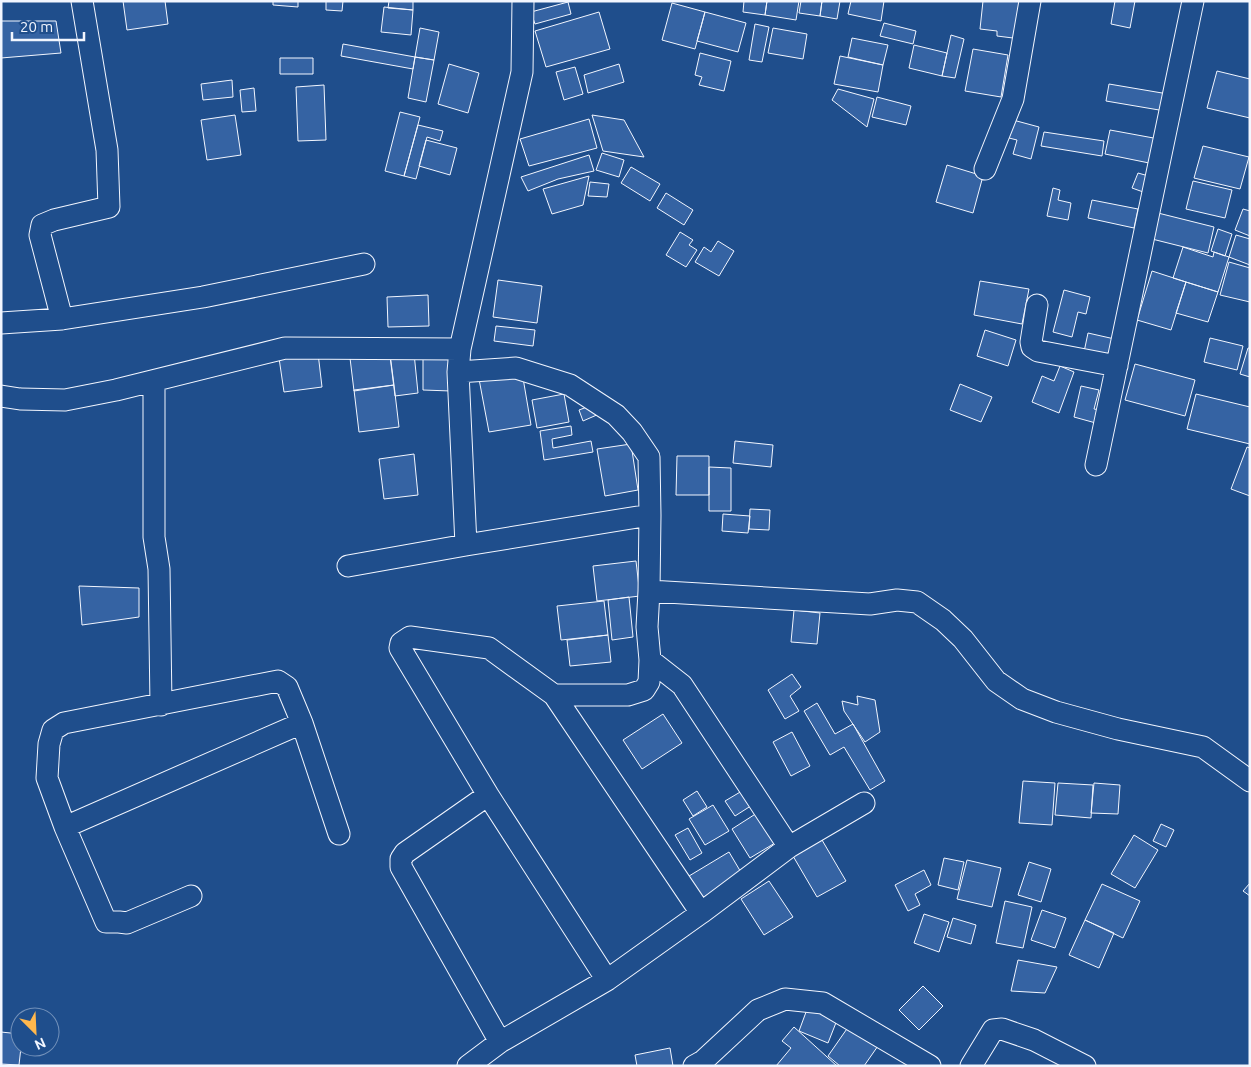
<svg xmlns="http://www.w3.org/2000/svg" width="1251" height="1067" font-family="Ubuntu,sans-serif">
<style>
.building{fill:#3563a3;stroke:#f2f6ff}
.lines{fill:none;stroke-linecap:round;stroke-linejoin:round}
.minor-casing{stroke:#f2f6ff;stroke-width:23}
.minor{stroke:#1f4e8c;stroke-width:21}
</style>
<rect width="100%" height="100%" fill="#1f4e8c"/>
<path class="building" d="M123,1H165L168,24L127,30Z
M273,1H298V7L273,5Z
M326,1H343L342,11L326,10Z
M389,1H413V10L388,8Z
M744,1H767L765,15L743,12Z
M767,1H799L796,20L765,15Z
M801,1H822L820,16L799,13Z
M822,1H840L837,19L820,16Z
M851,1H884L881,21L848,14Z
M983,1H1021V39L997,36V31L980,29Z
M1115,1H1135L1130,28L1111,24Z
M568,2L571,14L535,24L531,12Z
M672,3L705,12L695,49L662,40Z
M384,7L413,10L411,35L381,32Z
M599,12L610,49L546,67L535,31Z
M705,12L746,23L738,52L697,41Z
M1,21H56L61,53L1,58Z
M884,23L916,31L913,44L880,36Z
M755,24L769,27L762,62L749,60Z
M420,28L439,32L434,60L415,57Z
M773,28L807,34L803,59L768,53Z
M951,35L964,39L955,78L942,76Z
M852,38L888,45L883,65L848,57Z
M343,44L415,57L413,69L341,56Z
M914,45L947,53L942,76L909,68Z
M973,49L1008,55L1001,97L965,91Z
M700,53L731,61L724,91L699,85L702,77L695,75Z
M840,56L883,65L878,92L834,84Z
M415,57L434,60L426,102L408,98Z
M280,58H313V74H280Z
M449,64L479,73L468,113L438,104Z
M619,64L624,82L588,93L584,75Z
M575,67L583,94L564,100L556,72Z
M1217,71L1250,79V118L1207,108Z
M232,80L233,97L203,100L201,84Z
M1109,84L1168,94L1165,111L1106,101Z
M324,85L326,140L298,141L296,87Z
M254,88L256,111L242,112L240,90Z
M838,89L874,99L867,127L832,100Z
M877,97L911,106L906,125L872,117Z
M400,112L420,117L404,176L385,171Z
M235,115L241,155L207,160L201,120Z
M592,115L624,120L644,157L603,151Z
M589,119L597,148L529,166L520,139Z
M1013,120L1039,127L1031,159L1013,154L1017,140L1009,138Z
M418,125L443,131L440,141L427,137L416,179L404,176Z
M1110,130L1159,139L1154,164L1105,154Z
M1044,132L1104,141L1102,156L1041,146Z
M426,140L457,148L450,175L419,166Z
M1203,146L1249,157L1240,189L1194,178Z
M602,153L624,160L619,177L596,170Z
M589,155L594,171L558,179L528,191L521,177Z
M947,165L983,176L973,213L936,202Z
M631,167L660,184L650,201L621,183Z
M1138,173L1152,177L1146,193L1132,188Z
M589,176L583,205L552,214L543,189Z
M1193,181L1232,190L1225,218L1186,209Z
M590,182L609,184L607,197L588,196Z
M1053,188L1060,190L1058,200L1071,203L1068,220L1047,216Z
M666,193L693,210L684,225L657,208Z
M1092,200L1138,209L1134,228L1088,218Z
M1243,209L1250,211V236L1235,230Z
M1158,213L1214,227L1208,253L1152,239Z
M1218,229L1232,234L1225,256L1211,251Z
M680,232L693,240L689,245L697,250L686,267L666,255Z
M1236,235L1250,239V265L1229,257Z
M718,241L734,251L719,276L695,262L704,247L711,252Z
M1183,247L1213,257L1214,252L1229,257L1218,292L1173,278Z
M1229,262L1250,268V302L1220,295Z
M1152,271L1186,282L1171,330L1137,320Z
M498,280L542,286L537,323L493,317Z
M980,281L1029,289L1022,324L974,315Z
M1186,282L1218,292L1208,322L1176,313Z
M1064,290L1090,297L1086,314L1078,312L1072,337L1053,332Z
M428,295L429,326L388,327L387,297Z
M496,326L535,330L533,346L494,341Z
M985,330L1016,340L1008,366L977,356Z
M1088,333L1119,340L1114,359L1084,352Z
M1210,338L1243,346L1237,370L1204,362Z
M1248,348H1250V377L1240,374Z
M318,353L322,387L284,392L279,358Z
M414,353L418,393L395,396L390,356Z
M390,354L394,385L354,391L350,358Z
M423,356H451V391L423,390Z
M1135,364L1195,380L1185,416L1125,400Z
M1060,366L1074,372L1059,413L1032,402L1042,376L1054,381Z
M522,372L531,425L489,432L479,379Z
M960,384L992,397L981,422L950,410Z
M394,385L399,427L359,432L354,390Z
M1081,386L1099,390L1094,409L1106,411L1103,425L1074,417Z
M564,394L569,422L537,428L532,400Z
M1196,394L1250,407V444L1187,429Z
M595,404L599,414L583,421L579,410Z
M571,426L572,435L552,439L553,448L591,441L593,452L544,460L540,431Z
M735,441L773,445L771,467L733,463Z
M631,444L638,490L605,496L597,449Z
M1247,447L1250,448V496L1231,489Z
M414,454L418,495L384,499L379,459Z
M677,456H709V495H676Z
M709,467L731,468V511H709Z
M750,509L770,510L769,530L749,529Z
M723,514L750,516L748,533L722,531Z
M636,561L640,596L597,601L593,566Z
M79,586L139,588V617L82,625Z
M629,597L633,637L612,640L608,600Z
M604,601L608,635L561,640L557,606Z
M794,610L820,613L817,644L791,642Z
M608,635L611,662L570,666L567,640Z
M792,674L801,687L790,696L799,711L785,719L768,690Z
M857,696L875,700L880,732L865,742L844,711L842,701L858,705Z
M817,703L835,734L853,724L885,781L870,790L844,747L830,755L804,711Z
M663,714L682,743L642,769L623,740Z
M792,732L810,766L791,776L773,742Z
M1023,781L1055,783L1052,825L1019,823Z
M1058,783L1093,785L1091,818L1055,815Z
M1094,783L1120,785L1118,814L1091,813Z
M747,788L757,802L735,816L725,801Z
M697,791L707,807L693,816L683,800Z
M713,805L729,831L705,845L689,819Z
M757,813L775,843L750,858L732,829Z
M1161,824L1174,830L1166,847L1153,841Z
M688,828L702,853L690,860L675,835Z
M1134,835L1158,850L1135,888L1111,874Z
M822,840L846,881L817,897L793,856Z
M729,852L742,874L702,898L689,876Z
M944,858L964,862L958,890L938,885Z
M967,860L1001,868L992,907L957,899Z
M1029,862L1051,869L1041,902L1018,895Z
M924,870L931,885L915,894L920,905L908,911L895,885Z
M769,881L793,917L764,935L741,899Z
M1250,883V896L1243,891Z
M1102,884L1140,901L1123,938L1085,920Z
M1005,901L1032,907L1023,948L996,943Z
M1042,910L1066,918L1055,948L1031,940Z
M924,914L949,922L939,952L914,943Z
M953,918L976,925L971,944L947,937Z
M1085,920L1114,933L1099,968L1069,955Z
M1018,960L1057,967L1045,993L1011,991Z
M923,986L943,1006L919,1030L899,1010Z
M809,1004L839,1015L828,1043L799,1031Z
M851,1023L880,1043L864,1066H840L828,1056Z
M794,1027L837,1066H776L791,1048L782,1041Z
M1,1032L20,1034L21,1047L19,1065L1,1064Z
M670,1048L673,1066H637L635,1055Z"/>
<g class="lines">
<g class="minor-casing">
<path id="minor" d="M985,169L1013,99L1030,1
M1037,305L1031,342L1032,347L1038,351L1117,366
M62,319L40,235L42,225L54,220L109,207L107,150L82,1
M1,323L62,319L203,297L364,264
M458,372L516,368L570,385L616,415L632,432L649,457L650,515L649,591L647,627L650,660L649,682L644,690L628,695H554
M154,381V537L159,569L161,705
M1,396L20,399L65,400L116,390L285,348L460,349
M1096,465L1193,1
M466,545L458,372L460,349L522,72L523,1
M348,566L466,545L650,515
M649,591L870,604L897,600L917,602L943,620L963,639L996,681L1022,699L1056,712L1118,729L1203,747L1250,781
M650,660L682,685L789,847
M488,795L405,853L401,859V867L500,1042
M65,827L302,723
M191,896L127,923L119,922H106L65,827L47,778L49,744L53,730L64,723L278,681L287,687L302,723L339,834
M607,980L488,795L400,648L401,643L410,637L489,648L554,695L701,913
M468,1066L500,1042L607,980L701,913L789,847L864,803
M694,1066L703,1061L758,1010L785,999L823,1003L930,1066
M971,1066L993,1030L1002,1029L1034,1040L1085,1066"/>
</g>
<use href="#minor" class="minor"/>
</g>
<rect width="1251" height="1067" fill="none" stroke="#f2f6ff" stroke-width="5"/>
<g transform="translate(35 1032) rotate(156)"><circle r="24" fill="#1f4e8c" stroke="#7391ba"/>
<path d="M0-4L9 19L0 12L-9 19Z" fill="#ffb74d"/>
<text y="-8" font-size="14" font-weight="bold" text-anchor="middle" fill="#f2f6ff">N</text>
</g>
<path d="M12 32v8h72v-8" fill="none" stroke="#f2f6ff" stroke-width="2.5"/>
<text x="20" y="32" font-size="15" fill="#f2f6ff" stroke="#1f4e8c" stroke-width="4" paint-order="stroke">20 m</text>
</svg>
